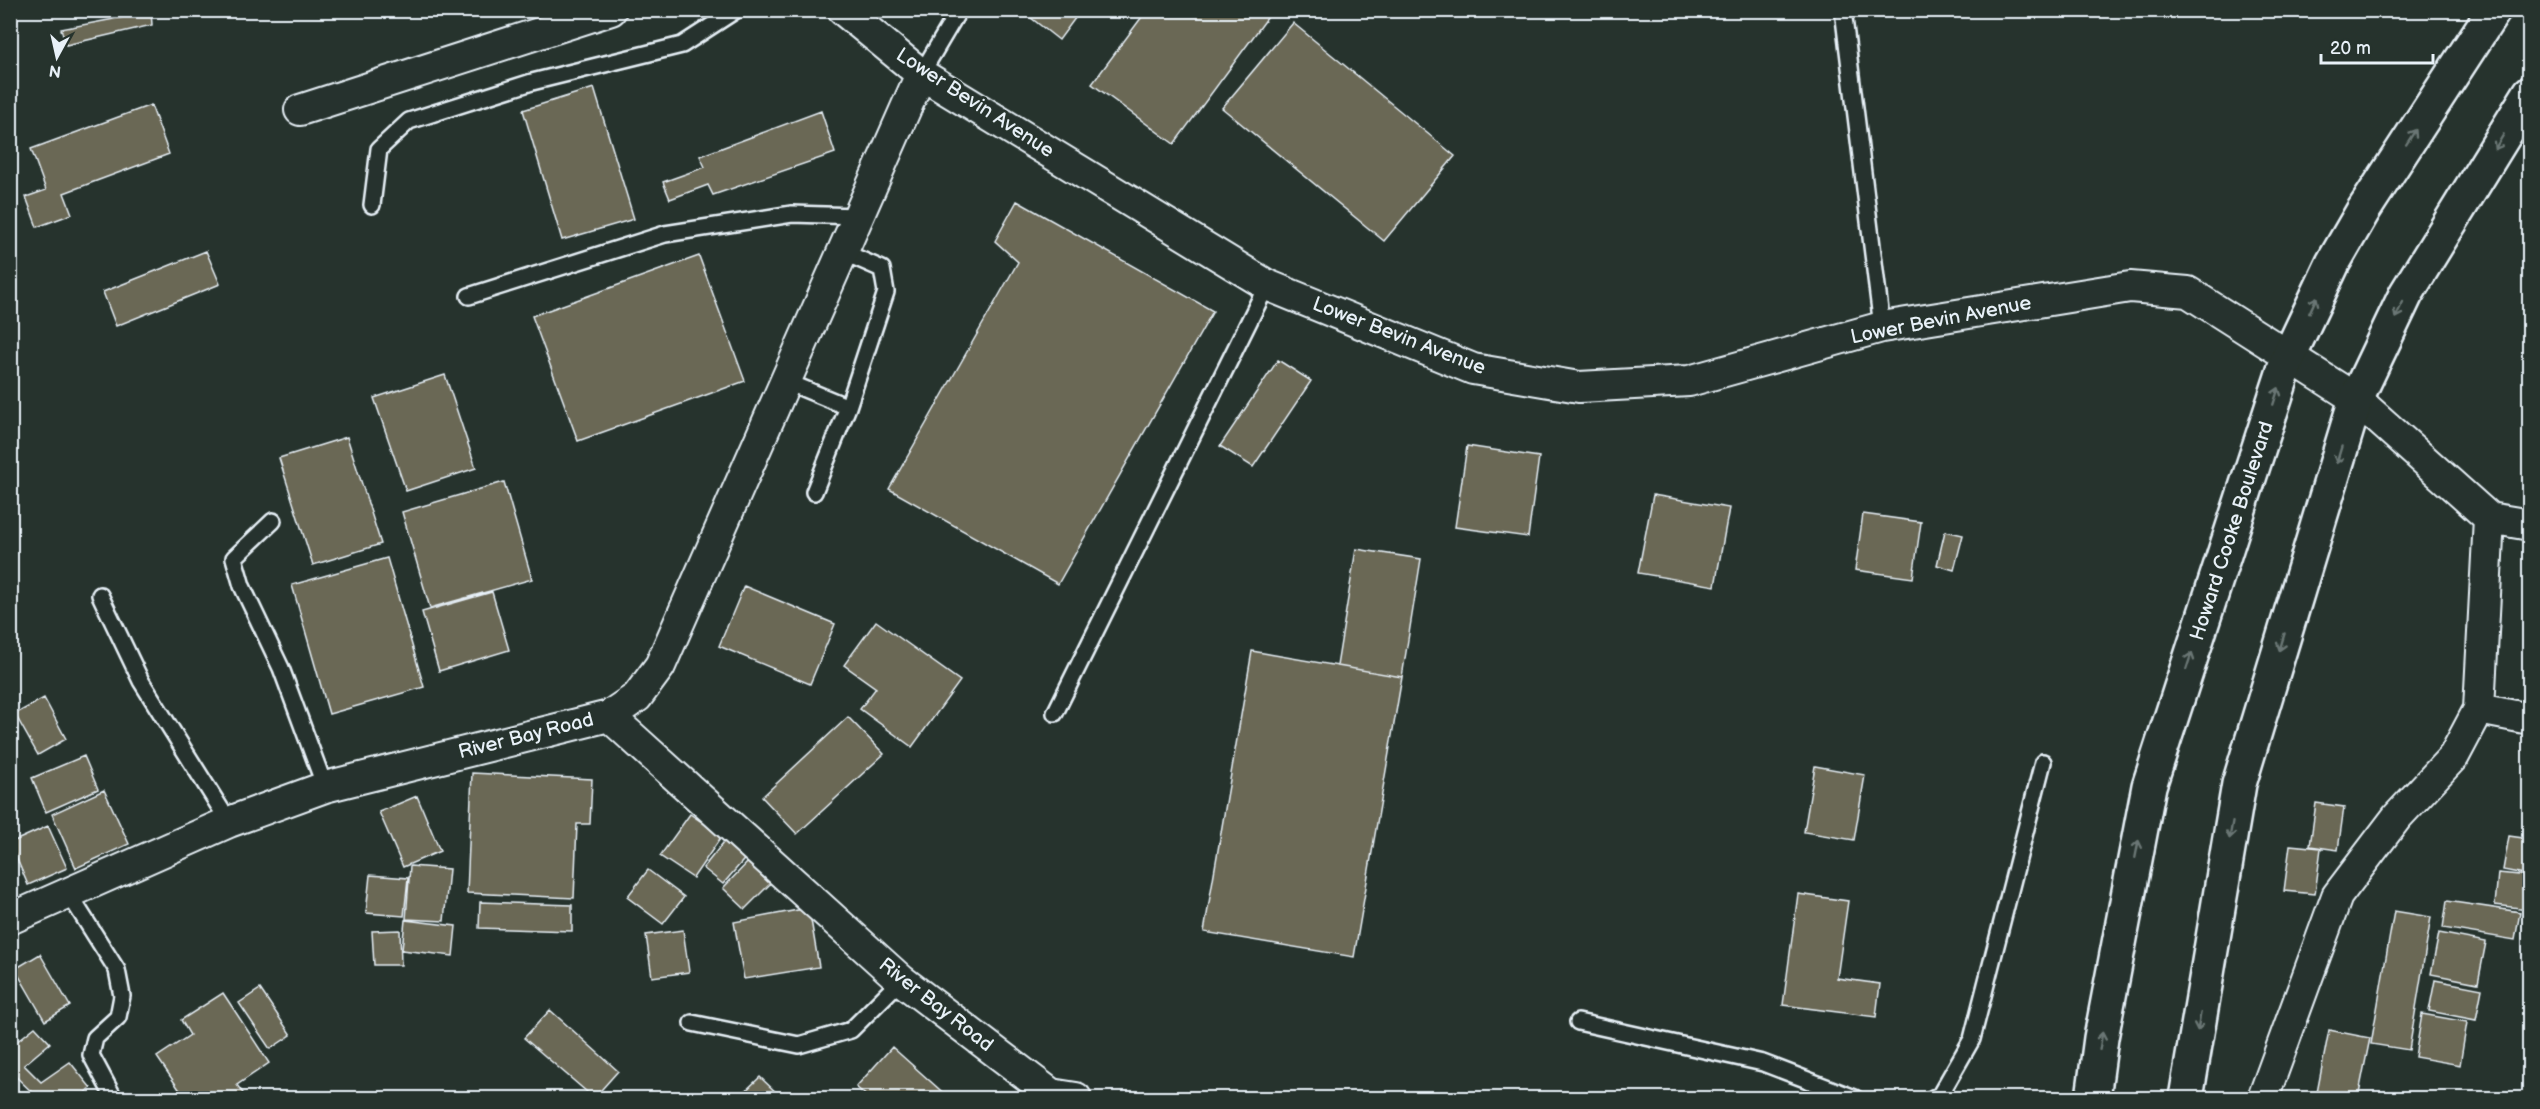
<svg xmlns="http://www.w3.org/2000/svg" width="2540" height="1109" font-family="'Balsamiq Sans',sans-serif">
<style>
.building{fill:#6b6754;stroke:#e8f1f8;stroke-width:1.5}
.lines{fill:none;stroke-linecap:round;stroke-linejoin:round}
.lane-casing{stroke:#e8f1f8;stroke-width:20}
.street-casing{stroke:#e8f1f8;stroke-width:34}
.primary-casing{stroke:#e8f1f8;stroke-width:38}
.lane{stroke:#26332d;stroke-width:15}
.street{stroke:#26332d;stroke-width:30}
.primary{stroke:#26332d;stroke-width:33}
.oneway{stroke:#6a7674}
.labels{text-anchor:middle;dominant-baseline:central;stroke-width:5;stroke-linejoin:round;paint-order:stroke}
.street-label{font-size:20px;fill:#e8f1f8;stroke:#26332d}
</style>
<rect width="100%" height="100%" fill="#26332d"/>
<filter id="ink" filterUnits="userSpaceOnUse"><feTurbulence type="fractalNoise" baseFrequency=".0167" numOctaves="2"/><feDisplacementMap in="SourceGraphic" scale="12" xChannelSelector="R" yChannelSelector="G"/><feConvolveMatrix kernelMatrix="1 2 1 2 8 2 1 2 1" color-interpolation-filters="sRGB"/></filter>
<g filter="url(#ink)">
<path class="building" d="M1021,10H1081L1059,40Z
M1147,10H1273L1174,144L1092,84Z
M151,12L152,25L66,45L61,29Z
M1293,23L1455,156L1384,241L1222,108Z
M594,88L634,219L562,240L523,110Z
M151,105L169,154L64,193L72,214L37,227L26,197L46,190L31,149Z
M821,111L835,153L713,195L708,185L670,199L663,182L705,167L700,156Z
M1017,201L1213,311L1058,584L889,489L1018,262L995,241Z
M206,251L220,284L116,326L103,292Z
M699,256L745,381L578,441L532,316Z
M1278,360L1311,381L1253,467L1220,446Z
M445,375L476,468L406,491L374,398Z
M347,437L381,544L313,565L279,458Z
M1467,446L1539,457L1528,537L1455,527Z
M504,482L532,579L430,608L402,512Z
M1653,495L1729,508L1715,586L1638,573Z
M1863,514L1921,522L1913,578L1855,570Z
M1945,531L1963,535L1954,570L1937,565Z
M1356,549L1421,559L1402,677L1337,666Z
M387,558L424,687L329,714L292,585Z
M744,586L835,624L810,684L719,646Z
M492,592L509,650L439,671L422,612Z
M876,621L960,681L912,747L860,709L876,688L844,665Z
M1252,651L1402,677L1354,957L1204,932Z
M44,698L66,739L38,755L15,714Z
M848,717L884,754L797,834L762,797Z
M84,756L98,789L46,812L32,778Z
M1815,766L1865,775L1854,840L1804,832Z
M472,773L592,779L590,824H577L574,898L467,893Z
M104,790L129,844L76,868L52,814Z
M417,796L440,851L403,867L379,812Z
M2316,803L2344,807L2338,850L2310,846Z
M690,814L722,836L693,878L660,856Z
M48,826L67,868L28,885L10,843Z
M2509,836L2530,839V875L2503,870Z
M727,838L748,855L723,884L703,868Z
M2290,845L2321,848L2315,894L2284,891Z
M748,862L770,884L745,909L723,888Z
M410,866L449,869L444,921L406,919Z
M648,870L684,897L663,924L627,897Z
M2498,873L2530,876L2528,909L2495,905Z
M370,875L408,878L404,916L366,913Z
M1798,894L1848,901L1837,978L1880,984L1876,1017L1783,1005Z
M2447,901L2520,912L2515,940L2443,928Z
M480,902L572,905V931L479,928Z
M809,908L819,967L744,979L734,922Z
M2394,911L2431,917L2409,1050L2371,1044Z
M405,920L456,926L453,956L402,950Z
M400,930L401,965H374L372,931Z
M683,930L689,972L652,977L646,935Z
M2439,933L2486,942L2478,983L2431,974Z
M40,954L70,1006L45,1021L15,969Z
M2435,980L2482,989L2476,1020L2429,1011Z
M260,989L291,1035L270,1049L239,1003Z
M223,993L269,1063L237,1085L245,1096L242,1098H185L157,1057L190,1035L181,1020Z
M550,1010L618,1071L594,1098L524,1038Z
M2422,1014L2467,1022L2460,1065L2415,1057Z
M35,1027L50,1043L24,1065L41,1082L70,1062L91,1088L78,1098H38L10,1071V1047Z
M2329,1030L2370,1038L2358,1098H2316Z
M892,1047L949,1098H869L856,1087Z
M760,1077L782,1098H738Z"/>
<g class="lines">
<g class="lane-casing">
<path id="lane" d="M1843,10L1882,327
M921,74L959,10
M372,205L379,149L409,121L532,82L682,45L736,10
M469,296L665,234L792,214L858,216
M785,381L848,407L886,292L882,269L843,252
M814,492L848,407
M273,521L234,558L242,586L281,668L325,787
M100,595L141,681L229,822
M1055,713L1267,285
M69,894L117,970L122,996L118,1017L95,1038L91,1055L114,1098
M1578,1022L1763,1063L1855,1098
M692,1023L799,1045L851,1030L901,980
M1933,1098L1940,1095L1972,1039L2043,762"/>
</g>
<g class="street-casing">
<path id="street" d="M843,10L921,74L1267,285L1473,369L1579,387L1689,381L1882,327L2130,287L2188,292L2356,399L2489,518L2530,525
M300,110L611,10
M2479,709L2530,719
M609,716L901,980L1051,1094L1076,1098
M10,919L229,822L325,787L609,716L637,697L660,666L921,74
M2263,1098L2337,896L2397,817L2454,756L2479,709L2489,518"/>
</g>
<g class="primary-casing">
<path id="primary" d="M2093,1098L2101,1038L2149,786L2288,358L2333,263L2363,211L2494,10
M2186,1098L2239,784L2356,399L2406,294L2530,93"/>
</g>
<use href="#lane" class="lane"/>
<use href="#street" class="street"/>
<use href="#primary" class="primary"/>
</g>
<defs><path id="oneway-shaft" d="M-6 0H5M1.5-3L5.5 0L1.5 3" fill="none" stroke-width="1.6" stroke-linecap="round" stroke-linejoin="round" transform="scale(1.5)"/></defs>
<g class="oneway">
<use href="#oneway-shaft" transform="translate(2411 137) rotate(-57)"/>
<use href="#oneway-shaft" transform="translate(2499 142) rotate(121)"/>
<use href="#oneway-shaft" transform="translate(2313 305) rotate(-65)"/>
<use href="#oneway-shaft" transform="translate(2399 310) rotate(116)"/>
<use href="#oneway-shaft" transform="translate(2276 396) rotate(-72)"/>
<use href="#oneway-shaft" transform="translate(2339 455) rotate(107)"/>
<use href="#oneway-shaft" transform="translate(2282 642) rotate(107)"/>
<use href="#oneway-shaft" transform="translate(2189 661) rotate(-72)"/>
<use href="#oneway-shaft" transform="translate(2231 830) rotate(100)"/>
<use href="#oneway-shaft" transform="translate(2137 849) rotate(-79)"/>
<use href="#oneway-shaft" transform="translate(2199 1022) rotate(100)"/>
<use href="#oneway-shaft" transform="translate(2101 1041) rotate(-81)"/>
</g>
</g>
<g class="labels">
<g class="street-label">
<text transform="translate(975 103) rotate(33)">Lower Bevin Avenue</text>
<text transform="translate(1941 320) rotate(-11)">Lower Bevin Avenue</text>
<text transform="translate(1399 336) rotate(21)">Lower Bevin Avenue</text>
<text transform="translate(2232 531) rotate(-72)">Howard Cooke Boulevard</text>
<text transform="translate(526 736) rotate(-14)">River Bay Road</text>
<text transform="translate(936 1005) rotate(38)">River Bay Road</text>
</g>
</g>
<rect width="2540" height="1109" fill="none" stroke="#26332d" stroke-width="36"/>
<rect x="18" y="18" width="2504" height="1073" fill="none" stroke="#e8f1f8" stroke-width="2" filter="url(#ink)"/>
<g transform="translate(57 57) rotate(188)" stroke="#26332d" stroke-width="4.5" paint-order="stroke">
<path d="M0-4.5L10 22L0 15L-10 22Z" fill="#e8f1f8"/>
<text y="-9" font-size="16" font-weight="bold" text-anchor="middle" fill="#e8f1f8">N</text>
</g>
<path d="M2321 54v9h112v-9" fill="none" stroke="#e8f1f8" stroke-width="3"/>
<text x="2330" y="54" font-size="18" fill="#e8f1f8" stroke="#26332d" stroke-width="4.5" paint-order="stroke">20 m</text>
</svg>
